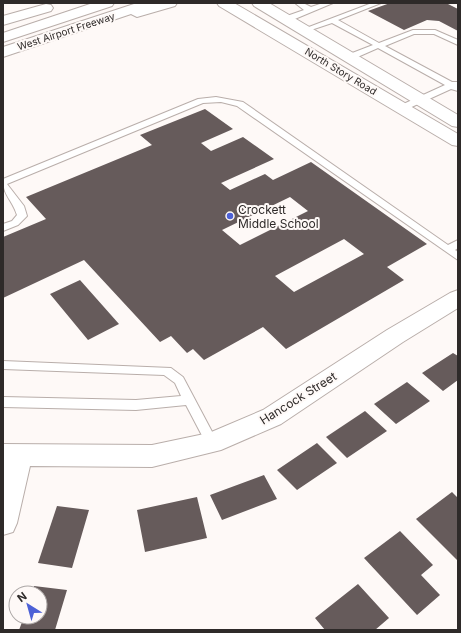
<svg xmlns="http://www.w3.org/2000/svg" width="461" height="633" font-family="Inter,sans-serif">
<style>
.building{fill:#665b5b;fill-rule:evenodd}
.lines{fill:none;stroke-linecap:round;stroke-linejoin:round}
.service-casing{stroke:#b9aeaa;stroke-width:2}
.minor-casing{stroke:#b9aeaa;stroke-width:2}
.secondary-casing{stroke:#b9aeaa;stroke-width:2}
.motorway-casing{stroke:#b9aeaa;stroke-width:2}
.service{fill:#fff;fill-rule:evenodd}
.minor{fill:#fff;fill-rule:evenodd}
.secondary{fill:#fff;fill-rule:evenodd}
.motorway{fill:#fff;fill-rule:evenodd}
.poi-dot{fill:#4d61d6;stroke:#fef9f7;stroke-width:1.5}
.labels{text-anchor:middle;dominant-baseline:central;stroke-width:4;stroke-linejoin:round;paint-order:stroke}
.far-street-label{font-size:10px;fill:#2e2a29;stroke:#fef9f7}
.poi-label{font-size:12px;fill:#2e2a29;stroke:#fef9f7;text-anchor:start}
.street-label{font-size:12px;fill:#2e2a29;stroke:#fef9f7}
</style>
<rect width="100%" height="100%" fill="#fef9f7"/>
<path class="building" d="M390,3L448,4L458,9V31L439,21L427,20L404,30L368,11Z
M205,109L233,129L201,143L211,151L243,137L274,159L221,183L230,190L265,174L273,180L311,162L427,244L387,267L404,280L286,349L263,327L204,360L193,349L187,353L171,336L160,342L84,260L3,298V237L46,219L26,197L152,145L140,135ZM290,197L308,211L240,245L222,230ZM344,239L364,254L294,292L275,276Z
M80,280L119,324L88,340L50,294Z
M453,353L458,356V380L443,391L422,373Z
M407,382L430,401L396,424L374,404Z
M365,411L387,431L347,458L326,437Z
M317,443L337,463L297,490L277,470Z
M264,475L277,499L222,520L210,495Z
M452,492L458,498V561L416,519Z
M197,497L207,538L145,552L137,510Z
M57,506L89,510L72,568L38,563Z
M400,531L433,565L421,575L440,595L417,615L364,558Z
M358,584L389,618L375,630H325L315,618Z
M34,586L67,590L55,630H19L24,617H40V593H32Z"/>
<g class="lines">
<g class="service-casing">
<path id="service" d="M295,3H303L311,7L323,3H333L290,21H284V17L304,10Z
M372,3H381L338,20L379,43L413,30H435L458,40V45L434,34H414L385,46L452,82H458V91L451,89L405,110H399V106L445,85L378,48L353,59H347V55L373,45L332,23L305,32L301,30Z
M216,97L243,102L448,245L458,240V248L455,250L458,252V260L237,106L221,102L203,103L7,184L24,206L27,216L18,225L3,231V224L12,221L17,215C12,199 3,196 3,179L198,99Z
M3,361L171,368L183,377L218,443L216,447L212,448L208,447L186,405L136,410L3,407V397L136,400L181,396L175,383L164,375L3,369Z"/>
</g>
<g class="minor-casing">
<path id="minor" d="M458,290V308L403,342L281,424L221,450L152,467L30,466L17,523L13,532L3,535V444L152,445L209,433L263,410L387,330L450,293Z"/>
</g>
<g class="secondary-casing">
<path id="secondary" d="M137,3H177L175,6L137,17L131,14L3,57V47Z
M217,3H234L458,134V146L452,145L219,6Z
M252,3H269L458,115V127L452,126L254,6Z"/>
</g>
<g class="motorway-casing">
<path id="motorway" d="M93,3H114L112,6L3,42V33Z
M46,4L51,5L53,8L51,11L3,25V16Z"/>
</g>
<use href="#service" class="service"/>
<use href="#minor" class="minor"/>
<use href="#secondary" class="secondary"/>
<use href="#motorway" class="motorway"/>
</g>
<circle class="poi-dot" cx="230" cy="216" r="4"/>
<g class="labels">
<g class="far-street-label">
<text transform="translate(66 31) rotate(-18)">West Airport Freeway</text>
<text transform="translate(341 71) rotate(31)">North Story Road</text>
</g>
<g class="poi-label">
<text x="238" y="209">Crockett<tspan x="238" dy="14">Middle School</tspan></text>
</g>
<g class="street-label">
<text transform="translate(298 398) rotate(-32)">Hancock Street</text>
</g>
</g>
<rect width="461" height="633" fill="none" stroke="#2e2a29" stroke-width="8"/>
<g transform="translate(28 605) rotate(323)"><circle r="19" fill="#fef9f7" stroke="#aba6a5"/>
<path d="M0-3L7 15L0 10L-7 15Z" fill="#4d61d6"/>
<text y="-6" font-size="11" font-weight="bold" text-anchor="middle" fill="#2e2a29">N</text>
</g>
</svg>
